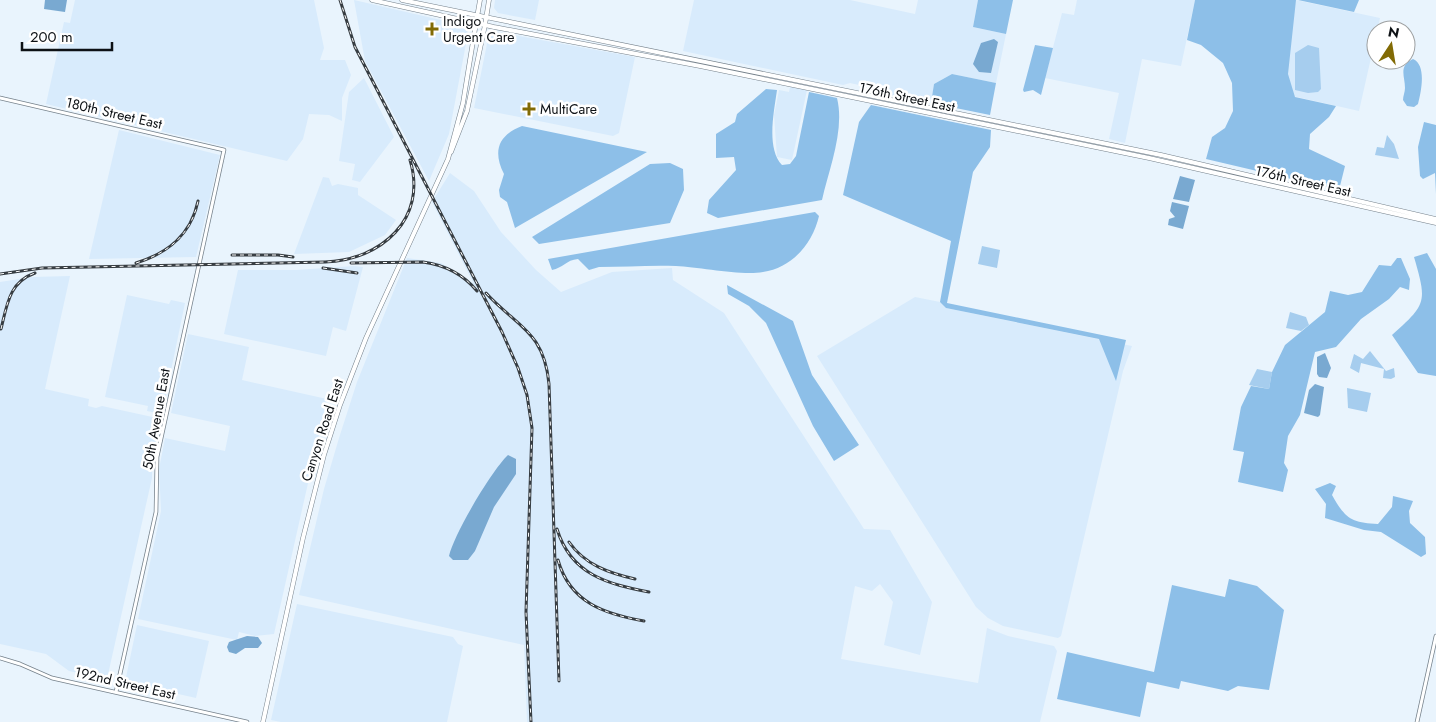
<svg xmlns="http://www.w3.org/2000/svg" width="1436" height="722" font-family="Jost,sans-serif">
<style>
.built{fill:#d8ebfc}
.green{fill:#a6cdee}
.forest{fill:#8dbfe8}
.water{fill:#79a9d1}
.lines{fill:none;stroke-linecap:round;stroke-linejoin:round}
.tertiary-casing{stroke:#75818b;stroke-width:4.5}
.secondary-casing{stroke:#75818b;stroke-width:5}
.primary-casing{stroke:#75818b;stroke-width:5}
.tertiary{stroke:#fff;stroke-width:3}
.secondary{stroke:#fff;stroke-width:4}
.primary{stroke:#fff;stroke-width:4}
.rail-casing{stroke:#373d42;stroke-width:3}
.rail{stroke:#fff;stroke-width:1;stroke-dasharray:4;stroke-linecap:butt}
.poi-dot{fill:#826b05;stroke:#fff;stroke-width:2}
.labels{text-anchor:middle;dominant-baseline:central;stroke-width:5;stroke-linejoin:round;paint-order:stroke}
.poi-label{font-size:14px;fill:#0d1115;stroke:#fff;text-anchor:start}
.street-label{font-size:14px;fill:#0d1115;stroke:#fff}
</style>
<rect width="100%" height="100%" fill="#e9f4fd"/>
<path class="built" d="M75,0H314L324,48L320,60H345L351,75L342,98V121L329,115L309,114L303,139L287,161L46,104L64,22L70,23Z
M354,0L467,26L468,33L449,134L429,181L365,61Z
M495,0H539L535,20L498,13L494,8Z
M694,0H850L915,14L918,0H978L973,27L1006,34L996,83L952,74L934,84L931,103L862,89L859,85L850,83L843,85L683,51Z
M1077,0H1195L1181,66L1142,59L1125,143L1109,139L1119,93L1045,78L1062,13L1074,15Z
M1296,0L1380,18L1359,111L1275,92Z
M492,31L635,57L619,133L613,136L474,108L489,34Z
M364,78L394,137L360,182L352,180L355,164L339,161L349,92Z
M790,87L807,90L792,160L777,157L774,115L779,90L789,92Z
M119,130L220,155L196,257L89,259Z
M450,173L474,191L501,232L536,270L561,292L612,272L672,268L673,280L724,313L864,529L890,530L932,602L920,655L884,645L893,602L880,584L872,591L855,586L841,659L978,683L987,628L1008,636L1054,646L1057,651L1040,722H527L524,645L299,595L324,489L339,438L357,382L407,258L441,263L474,284L432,202Z
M323,177L329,178L332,186L338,184L358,188V195L396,220L385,235L349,252L294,254Z
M354,266L363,267L346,331L333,327L326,356L224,334L238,270H296Z
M70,276L45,389L89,399L88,406L96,408L102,406L157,418L160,422L152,459V478L107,679L69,671L46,654L0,644V282L32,277Z
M127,295L169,304L171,300L185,303L162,414L147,411L148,406L105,397Z
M915,297L940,302L946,308L1132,346L1123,371L1061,636L1058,638L1003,626L988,618L976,607L817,356Z
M188,334L249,347L242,380L327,399L274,634L255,636L239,632L237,640L138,619L161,511L159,469L165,438L225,451L230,426L171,413Z
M297,604L453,637L458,644L463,646L447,722H281L271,720Z
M137,625L209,641L196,698L125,682Z"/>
<path class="green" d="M1308,45L1319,48L1321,89L1318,92L1308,93L1295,90V53Z
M1387,135L1394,144L1399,159L1375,155L1377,147L1384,148Z
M982,246L1000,250L997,268L978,264Z
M1290,312L1306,317L1309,325L1301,331L1286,328Z
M1370,351L1386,371L1394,368L1395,377L1391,379L1383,378L1384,369L1361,363L1359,373L1350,368L1354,354L1363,359Z
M1257,369L1272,372L1269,389L1249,385Z
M1347,388L1371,393L1367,412L1348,408Z"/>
<path class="forest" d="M978,0H1013L1006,34L973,27Z
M1195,0H1296L1288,74L1295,97L1336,106L1329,117L1310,134L1309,149L1345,166L1339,190L1206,159L1212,137L1225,128L1233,111L1232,83L1223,63L1201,45L1187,40Z
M1298,0H1359L1354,12Z
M1035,45L1053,48L1041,95L1033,90L1024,92L1023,90Z
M1413,59C1427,65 1421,92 1418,104L1414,107L1407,106L1403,100C1403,96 1405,92 1405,88C1405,76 1398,66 1413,59Z
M952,74L996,83L990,115L931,103L934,84Z
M766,89L777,90C774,112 766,148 782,165L790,164L796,156L809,92L837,98C845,130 829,169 822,200L718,218L707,213L709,200L736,170L734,157L716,158V134L735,122L737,114Z
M871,105L991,130L990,147L973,172L947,303L1126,340L1116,381L1099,339L946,308L940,302L951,241L843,195L859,122Z
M1424,122L1436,125V194L1435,173L1423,179L1420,176L1418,147Z
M522,126L647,152L515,228L507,202L500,197L499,190L504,174C492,150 499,135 522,126Z
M670,163L683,169L684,190L670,223L539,244L532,237L650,164Z
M815,212L819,216C813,243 792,268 763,272C742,276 699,267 676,266C650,265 625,267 599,267L589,270L578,259C566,260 563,268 552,270L548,259Z
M1427,253L1436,269V376L1418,373L1392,335C1427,304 1427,302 1414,257Z
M1397,258H1401L1410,279L1409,290L1400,287L1389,299L1361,319L1336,347L1315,352L1300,415L1288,436L1284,463L1288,470L1283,492L1238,482L1244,452L1233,450L1241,407L1251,386L1269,389L1272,372L1285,345L1325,312L1330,291L1348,295L1362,292L1379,265L1391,266Z
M727,285L793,321L812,375L859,445L834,461L813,426L766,323L749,306L728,294Z
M1330,483L1336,486L1332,495C1345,518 1351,523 1378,524L1392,507L1393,496L1413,501L1409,511L1410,523L1425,537L1426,554L1421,557L1381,532L1364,530L1325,518L1326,504L1315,489Z
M1229,579L1257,586L1284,610L1269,690L1238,686L1228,691L1181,681L1179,689L1147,682L1140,717L1057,699L1067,652L1154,672L1172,585L1225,597Z"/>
<path class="water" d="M45,0H67L65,12L44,9Z
M994,39L998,42L991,73L979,72L973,64L981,43Z
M1180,176L1195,180L1189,202L1173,199Z
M1172,202L1189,206L1183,229L1168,225L1169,219L1175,217L1170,211Z
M1325,353L1331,368L1327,378L1319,377L1317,374V357Z
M1315,384L1324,387L1320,415L1318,417L1304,413L1309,390Z
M508,455L516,459V474L494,507L475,551L468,560H453L449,556C454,534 492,470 508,455Z
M247,636L258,637L262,643L258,648H245L236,654L229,652L227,647L229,642Z"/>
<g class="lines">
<g class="tertiary-casing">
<path id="tertiary" d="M0,98L224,150L157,457L156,512L116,692
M0,658L20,664L52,678L247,722
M1417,722L1436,636"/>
</g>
<g class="secondary-casing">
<path id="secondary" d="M451,152L467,111L485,25
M263,722L303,538L324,455L340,405L366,338L448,159L463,103L476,23"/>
</g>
<g class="primary-casing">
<path id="primary" d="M372,0L494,27L700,66L1149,158L1436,223
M402,0L1161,155L1436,219
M476,23L480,0
M485,25L489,0"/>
</g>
<use href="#tertiary" class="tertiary"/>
<use href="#secondary" class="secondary"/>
<use href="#primary" class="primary"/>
<g class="rail-casing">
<path id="rail" d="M340,0L355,47L502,332L518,368L527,395L532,428L526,612L531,722
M232,255H278L293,257
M136,263C168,253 191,235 198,201
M351,263L423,262C445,265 463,274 477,291
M323,268L357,273
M0,274L42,268L325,262C381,260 428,219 410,160
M486,293C517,327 544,331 549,384L559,681
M1,329C7,305 9,282 35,273
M557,529C571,575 608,584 649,592
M569,542C585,565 609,573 635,579
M558,560C570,603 605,614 644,621"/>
</g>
<use href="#rail" class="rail"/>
</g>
<g class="poi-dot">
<path d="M429.5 21.5h5v5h5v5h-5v5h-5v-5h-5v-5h5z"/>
<path d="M526.5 101.5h5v5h5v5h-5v5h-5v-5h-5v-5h5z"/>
</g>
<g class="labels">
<g class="poi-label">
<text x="443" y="21">Indigo<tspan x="443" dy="16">Urgent Care</tspan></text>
<text x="540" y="109">MultiCare</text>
</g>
<g class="street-label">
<text transform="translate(907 97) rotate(12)">176th Street East</text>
<text transform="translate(114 113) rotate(13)">180th Street East</text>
<text transform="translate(1303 181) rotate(13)">176th Street East</text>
<text transform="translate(156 419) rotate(-80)">50th Avenue East</text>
<text transform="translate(322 430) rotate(-72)">Canyon Road East</text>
<text transform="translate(125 683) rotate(13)">192nd Street East</text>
</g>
</g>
<g transform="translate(1391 45) rotate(12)"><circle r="24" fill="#ffffff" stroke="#9ea0a1"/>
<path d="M0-4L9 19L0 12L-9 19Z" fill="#826b05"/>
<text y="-8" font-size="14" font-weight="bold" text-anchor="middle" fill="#0d1115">N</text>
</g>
<path d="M22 42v8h90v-8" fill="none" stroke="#0d1115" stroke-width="2.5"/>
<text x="30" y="42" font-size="15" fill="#0d1115" stroke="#ffffff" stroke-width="4" paint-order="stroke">200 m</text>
</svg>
